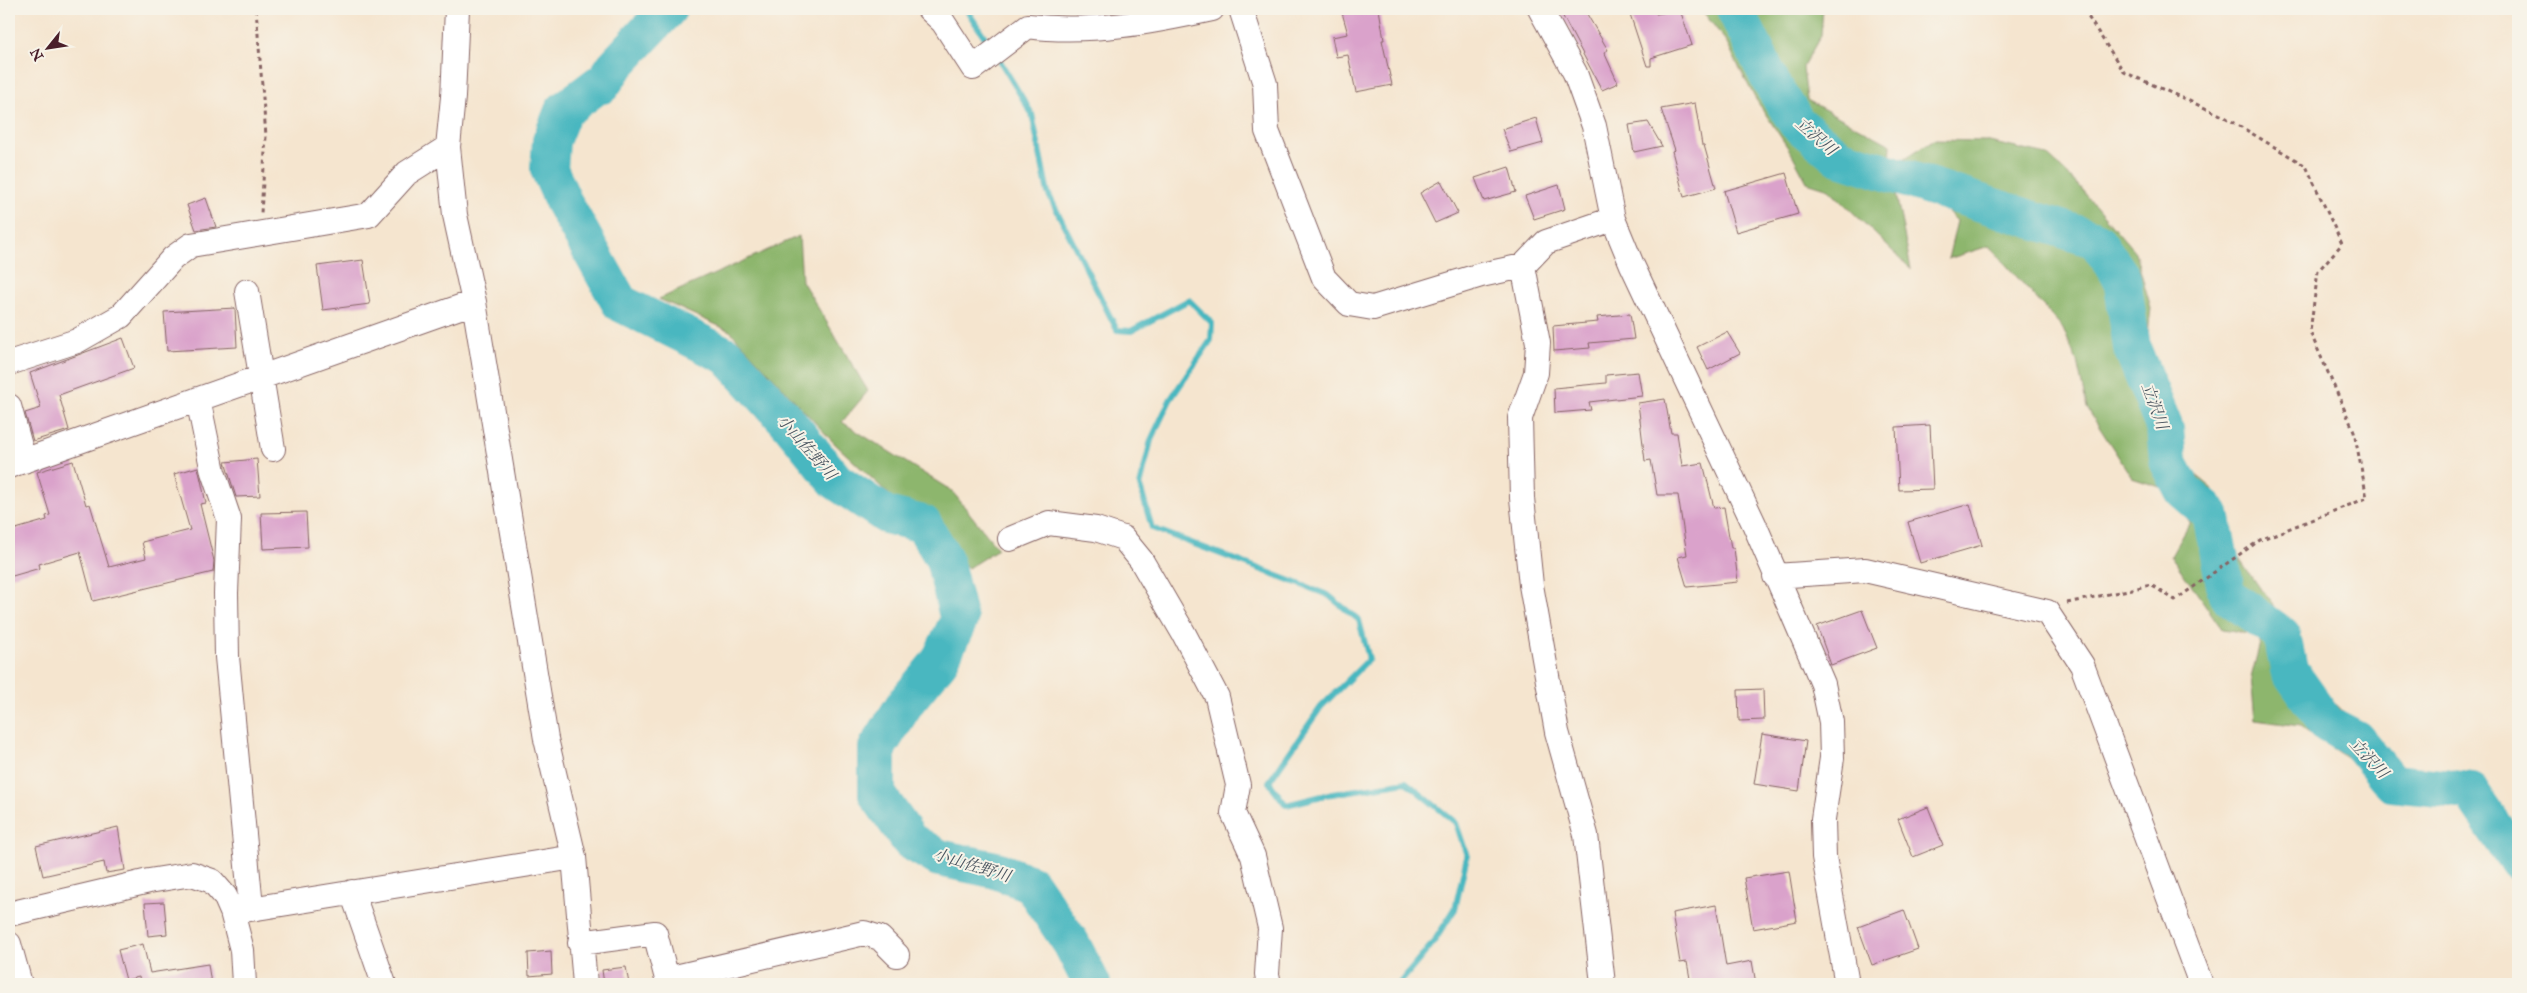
<svg xmlns="http://www.w3.org/2000/svg" width="2527" height="993" font-family="'IM FELL Great Primer','Noto Serif JP',serif">
<style>
.forest{fill:#8db66d;stroke:#6c6a4c}
.lines{fill:none;stroke-linecap:round;stroke-linejoin:round}
.stream{stroke:#48b7c0;stroke-width:6}
.river{stroke:#48b7c0;stroke-width:38}
.building{fill:#daa2cb}
.minor-casing{stroke:#866464;stroke-width:26}
.path{stroke:#866464;stroke-width:3;stroke-dasharray:4 4;stroke-linecap:butt}
.minor{stroke:#fff;stroke-width:24}
.labels{text-anchor:middle;dominant-baseline:central;stroke-width:4;stroke-linejoin:round;paint-order:stroke}
.water-label{font-size:16px;font-style:italic;fill:#49545f;stroke:#f7f3e8}
</style>
<rect width="100%" height="100%" fill="#f7f3e8"/>
<filter id="ink" filterUnits="userSpaceOnUse"><feTurbulence type="fractalNoise" baseFrequency=".02" numOctaves="2"/><feDisplacementMap in="SourceGraphic" scale="10" xChannelSelector="R" yChannelSelector="G"/><feConvolveMatrix kernelMatrix="1 2 1 2 8 2 1 2 1" color-interpolation-filters="sRGB"/></filter>
<filter id="wash" filterUnits="userSpaceOnUse"><feTurbulence type="fractalNoise" baseFrequency=".0096" numOctaves="4" result="noise"/><feDisplacementMap in="SourceGraphic" scale="20" xChannelSelector="R" yChannelSelector="G"/><feGaussianBlur stdDeviation="1.12" result="paint"/><feColorMatrix in="noise" values="0 0 0 0 0 0 0 0 0 0 0 0 0 0 0 0 0 1.4 0 .05"/><feComposite in="paint" operator="in"/></filter>
<g filter="url(#wash)">
<rect width="100%" height="100%" fill="#f5e5cf"/>
<path class="forest" d="M1701,9H1823L1821,35L1803,67L1807,100L1891,145L1890,164L1911,269L1829,189L1807,182L1792,154L1755,98L1725,40Z
M1933,140L1985,141L2047,155L2076,183L2135,252L2151,308L2145,359L2183,464L2212,488L2227,541L2259,588L2271,599L2298,656L2335,703L2407,777L2354,762L2300,726L2255,720L2251,678L2262,635L2222,629L2171,556L2190,522L2166,489L2132,478L2087,408L2077,362L2063,328L1989,246L1948,259L1957,221L1899,162Z
M799,236L802,281L868,391L842,422L952,491L998,549L968,568L834,443L730,331L659,299Z"/>
<g class="lines">
<path class="stream" d="M966,9L992,48
M997,56L1032,114L1048,193L1117,330L1131,331L1189,300L1212,323L1211,340L1170,400L1151,440L1140,486L1152,528L1328,595L1359,620L1369,659L1321,707L1269,782L1286,805L1326,795L1406,782L1456,823L1467,856L1455,909L1433,943L1399,984"/>
<path class="river" d="M668,9L614,67L602,85L599,84L563,111L551,141L549,169L563,201L620,303L727,356L788,422L836,481L886,515L923,524L944,559L959,620L939,662L906,702L877,748V794L910,841L939,858L996,870L1031,884L1071,943L1092,984
M1735,9L1772,84L1797,123L1839,157L2096,240L2122,278L2132,348L2165,429L2168,461L2183,490L2211,514L2227,595L2282,635L2289,670L2327,724L2356,739L2392,783L2470,791L2518,862"/>
</g>
<g id="blocks">
<path class="building" d="M1341,9H1379L1384,40H1382L1392,85L1356,92L1348,55L1336,57L1332,37L1348,34Z
M1559,9H1584L1608,50L1604,52L1618,83L1602,90Z
M1647,9H1656V14L1680,10L1692,45L1651,58V66H1647L1630,14Z
M1695,103L1702,145H1704L1716,188L1684,197L1672,151L1675,150L1661,109Z
M1536,118L1543,143L1511,152L1502,129Z
M1648,122L1662,146L1634,152L1629,125Z
M1509,167L1516,192L1484,201L1475,178Z
M1786,173L1798,214L1736,232L1724,191Z
M1441,181L1458,213L1435,223L1420,193Z
M1559,185L1565,209L1534,219L1525,196Z
M206,198L216,227L196,230L187,205Z
M363,260L370,304L323,310L317,266Z
M235,308L237,347L167,351L164,312Z
M1630,314L1634,339L1589,343L1590,348L1554,351L1553,326L1598,322L1597,317Z
M1727,332L1740,353L1708,370L1697,347Z
M123,338L134,368L59,395L69,430L33,441L25,413L41,408L30,373Z
M1638,372L1642,396L1589,402L1591,410L1555,413L1554,388L1606,383V375Z
M1665,399L1671,433H1677L1682,466L1703,463L1714,508L1724,507L1731,548H1734L1738,582L1687,587L1678,557L1687,555L1678,495H1657L1651,460L1645,461L1638,403Z
M1930,425L1933,489L1899,490L1896,427Z
M257,459L260,496L236,497L225,462Z
M73,461L86,505L90,504L109,567L146,558L142,542L190,530L174,474L198,467L206,503L200,504L214,561L213,572L93,601L80,552L39,564L40,568L9,577V531L47,520L46,516L50,515L37,472Z
M1970,504L1982,545L1920,563L1908,522Z
M306,512L308,547L263,549L261,513Z
M1862,610L1877,648L1831,665L1817,626Z
M1763,689L1764,720L1739,721L1738,690Z
M1762,734L1806,741L1799,791L1754,784Z
M1928,807L1943,845L1913,857L1898,819Z
M118,827L125,870L106,873L104,862L43,876L36,846Z
M1789,871L1797,921L1753,929L1744,878Z
M164,902L167,934L148,936L145,903Z
M1716,905L1726,966L1752,961L1756,984H1691L1687,962L1680,963L1672,913Z
M1904,910L1918,949L1872,965L1858,927Z
M143,944L150,973L208,964L211,984H140L139,977L126,980L118,950Z
M551,951L552,974L529,976L528,953Z
M626,967L629,984H604L602,970Z"/>
</g>
</g>
<g filter="url(#ink)">
<use href="#blocks" fill-opacity="0" stroke="#866464" stroke-width="1"/>
<g class="lines">
<g class="minor-casing">
<path id="minor" d="M457,9L453,97L448,147L455,215L474,302L546,739L574,857L585,984
M929,9L943,22L973,68L1028,26C1088,34 1153,22 1212,9
M1241,9L1265,84L1267,131L1324,278L1349,304L1373,308L1481,275L1523,266L1546,242L1613,219
M1540,9L1575,73L1594,126L1613,219L1632,265L1755,526L1823,684L1831,722L1832,758L1823,819L1824,857L1847,984
M1523,266L1538,343L1536,373L1520,418L1522,498L1531,585L1557,732L1586,835L1603,984
M247,291L273,449
M9,363L77,341L121,316L173,258L191,245L369,215L407,173L448,147
M198,399L213,472L229,519L226,593L227,657L251,907
M9,406L24,461
M9,466L474,302
M1010,539L1049,523L1096,529L1123,538L1141,560L1184,634L1217,697L1238,785L1233,813L1253,856L1270,928L1267,974L1269,984
M1775,576L1865,570L2047,612L2082,665L2201,984
M352,892L384,984
M232,912L574,857
M9,914L149,881L192,874L212,881L225,896L232,912L242,950L244,984
M580,943L655,933L667,979L864,933L880,938L897,955
M9,944L20,984"/>
</g>
<path class="path" d="M256,9L266,136L261,213
M2067,603L2151,585L2175,600L2260,540L2367,498L2354,431L2310,332L2318,271L2342,244L2306,166L2223,116L2124,72L2083,9"/>
<use href="#minor" class="minor"/>
</g>
</g>
<g class="labels">
<g class="water-label">
<text transform="translate(1816 136) rotate(41)">立沢川</text>
<text transform="translate(2155 406) rotate(70)">立沢川</text>
<text transform="translate(807 447) rotate(49)">小山佐野川</text>
<text transform="translate(2369 758) rotate(47)">立沢川</text>
<text transform="translate(972 865) rotate(17)">小山佐野川</text>
</g>
</g>
<rect width="2527" height="993" fill="none" stroke="#f7f3e8" stroke-width="30"/>
<g transform="translate(48 48) rotate(240)" stroke="#f7f3e8" stroke-width="4" paint-order="stroke">
<path d="M0-4L9 19L0 12L-9 19Z" fill="#4a1f2b"/>
<text y="-8" font-size="14" font-weight="bold" text-anchor="middle" fill="#4a1f2b">N</text>
</g>
</svg>
